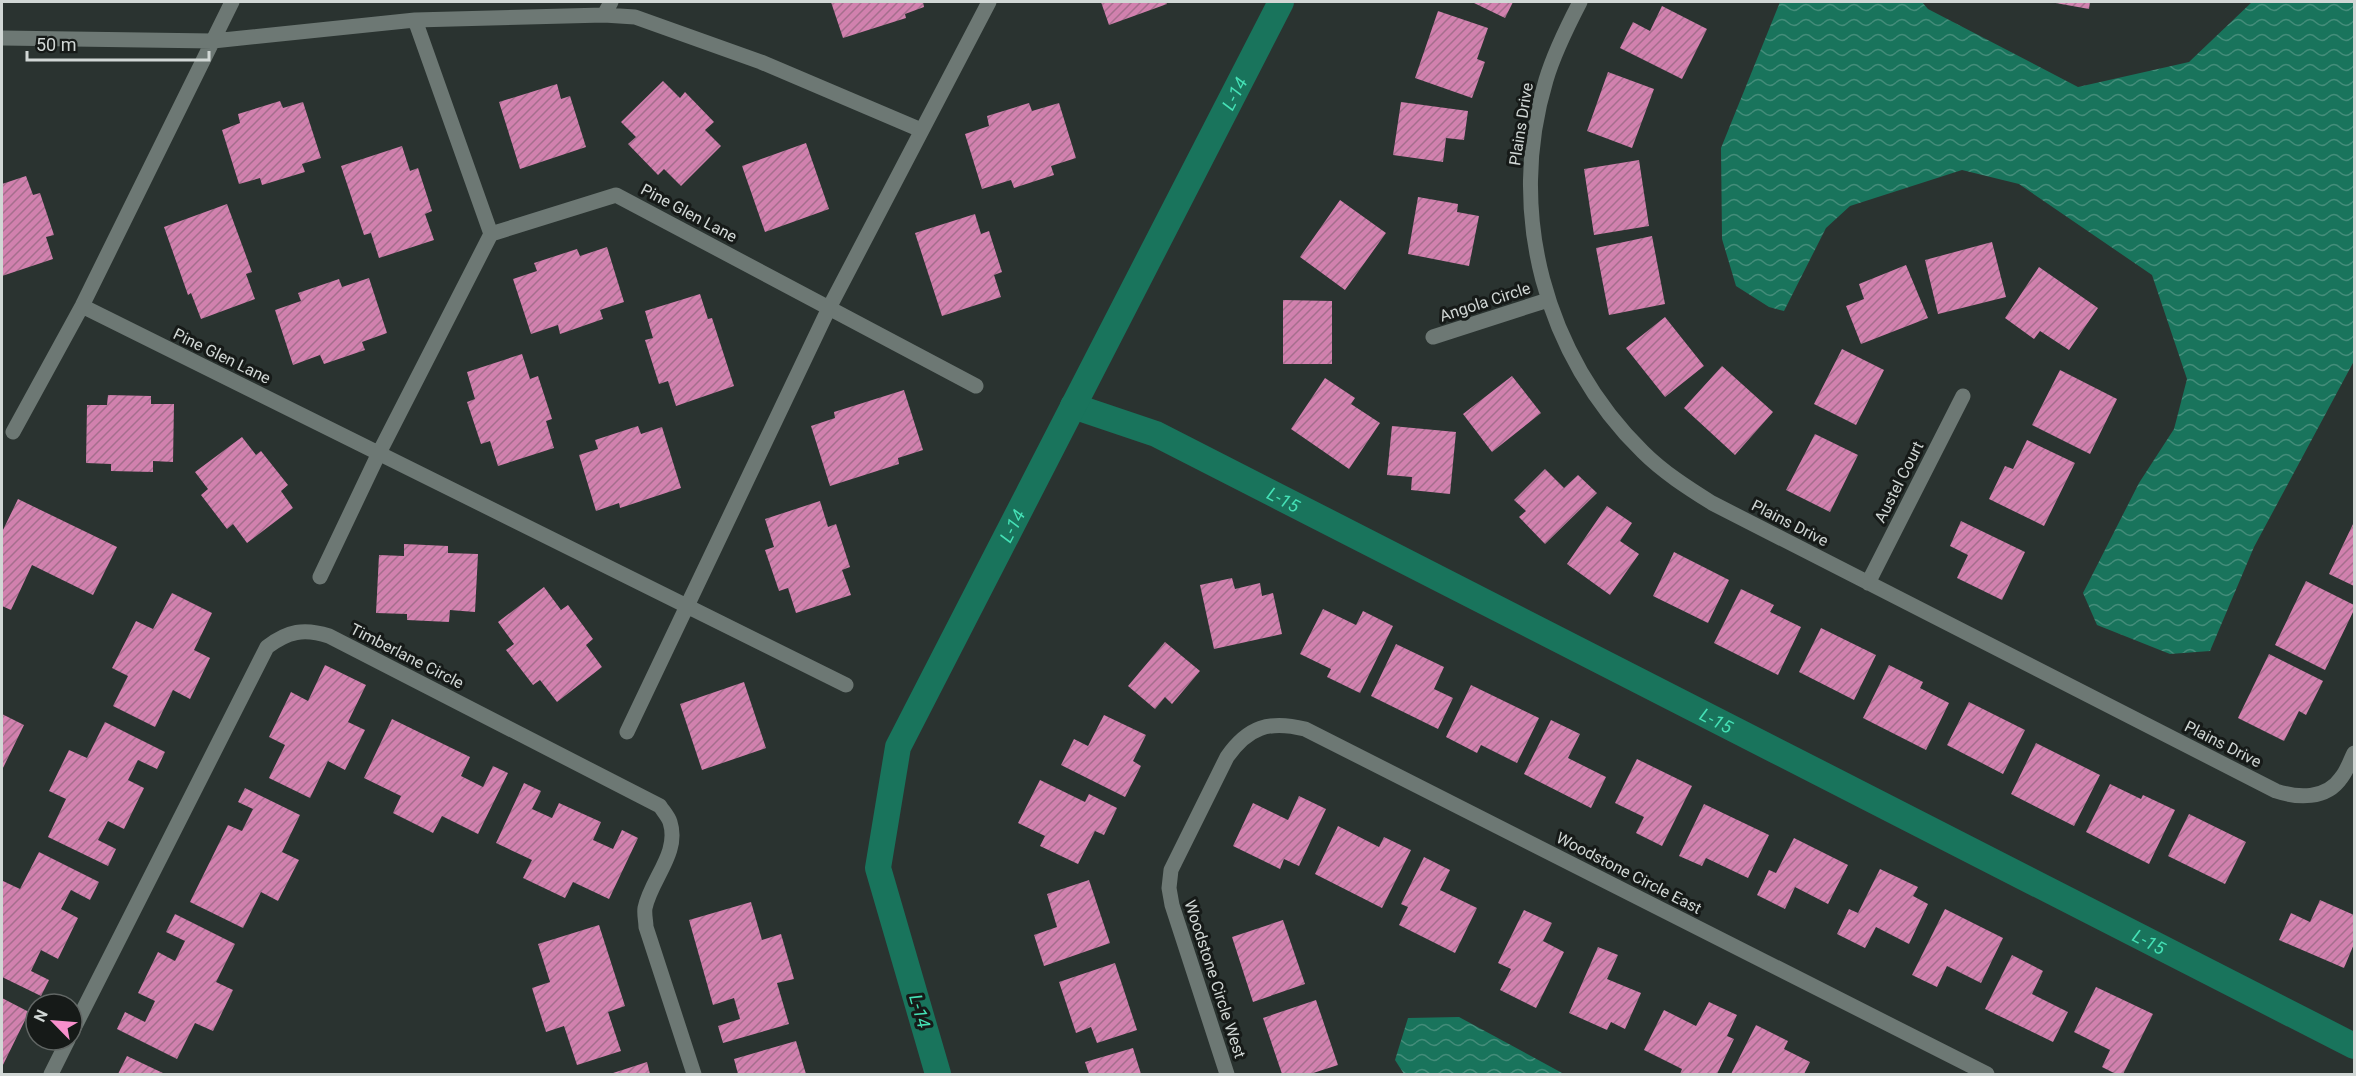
<svg xmlns="http://www.w3.org/2000/svg" width="2356" height="1076" font-family="Roboto,sans-serif">
<style>
.water{fill:url(#water-waves)}
.lines{fill:none;stroke-linecap:round;stroke-linejoin:round}
.canal{stroke:#19745c;stroke-width:26}
.building{fill:url(#building-hatch)}
.minor{stroke:#6d7874;stroke-width:15}
.labels{text-anchor:middle;dominant-baseline:central;stroke-width:6;stroke-linejoin:round;paint-order:stroke}
.street-label{font-size:16px;fill:#d1d7d5;stroke:#161a18}
.water-label{font-size:18px;font-style:italic;fill:#45e1b6;stroke:#161a18}
</style>
<defs>
<pattern id="water-waves" width="16" height="10" patternUnits="userSpaceOnUse" patternTransform="scale(1.5)"><rect width="16" height="10" fill="#19745c"/><path d="M0 5q4-4 8 0t8 0" fill="none" stroke="#448d7a"/></pattern>
<pattern id="building-hatch" width="6" height="6" patternUnits="userSpaceOnUse" patternTransform="scale(1.5)"><rect width="6" height="6" fill="#d181ae"/><path d="M-1 1l2-2M0 6l6-6M5 7l2-2" fill="none" stroke="#a56e8d"/></pattern>
</defs>
<rect width="100%" height="100%" fill="#2a3330"/>
<path class="water" d="M1780,2H1922L1928,9L2078,87L2189,62L2252,2H2354V361L2254,547L2210,651L2170,654L2097,625L2083,593L2139,483L2174,429L2187,379L2152,275L2019,184L1962,170L1850,206L1826,228L1784,311L1769,307L1736,286L1722,239L1721,148Z
M1459,1017L1564,1074H1404L1395,1060L1408,1018Z"/>
<g class="lines">
<g class="canal">
<path id="s1" d="M1073,406L1156,434L2354,1046"/>
<path id="s2" d="M938,1074L878,868L898,747L1281,2"/>
</g>
</g>
<path class="building" d="M831,2H923L924,7L905,14L906,18L843,38Z
M1101,2H1166L1167,4L1109,25Z
M1472,2H1513L1505,18Z
M2050,2H2090L2089,9Z
M1662,6L1707,29L1682,79L1620,48L1633,22L1650,31Z
M1438,11L1488,28L1477,59L1485,62L1472,98L1415,78Z
M1608,72L1654,89L1632,148L1587,131Z
M663,81L680,98L685,92L714,122L705,130L721,146L681,186L664,169L658,175L628,144L636,137L621,122Z
M557,84L561,99L570,96L586,147L520,169L499,102Z
M280,101L283,108L303,102L321,158L302,164L305,172L262,185L260,178L239,184L222,130L240,123L238,114Z
M1401,102L1468,111L1464,140L1446,138L1443,162L1393,155Z
M1029,103L1032,111L1059,103L1076,158L1051,166L1054,175L1014,188L1011,180L982,189L965,134L989,126L987,116Z
M806,143L829,209L765,232L742,166Z
M402,146L410,171L418,168L432,211L425,214L434,240L379,258L371,233L364,235L341,166Z
M1639,160L1649,226L1594,235L1584,169Z
M26,176L33,195L40,193L54,235L46,237L53,259L2,276V184Z
M1418,197L1458,204L1457,212L1479,216L1469,266L1408,254Z
M1340,200L1386,233L1345,290L1300,257Z
M227,204L252,272L246,274L255,299L201,319L191,293L188,295L164,227Z
M975,214L981,234L989,231L1002,272L994,275L1001,297L942,316L915,233Z
M1652,236L1665,304L1609,315L1596,248Z
M1992,242L2006,297L1938,314L1925,260Z
M607,247L624,302L600,310L603,319L560,334L558,325L531,334L513,279L537,271L534,263L577,249L580,256Z
M1906,265L1928,318L1861,344L1846,306L1864,299L1859,284Z
M2039,267L2098,308L2069,350L2040,331L2034,339L2005,318Z
M369,278L387,333L362,342L365,350L324,364L320,355L293,365L275,310L301,301L298,293L339,279L342,287Z
M700,294L708,319L712,318L734,386L676,406L668,381L659,384L645,340L653,338L645,311Z
M1283,300L1332,301V364H1283Z
M1665,317L1704,366L1665,397L1626,348Z
M1842,349L1884,370L1856,425L1814,404Z
M522,354L530,379L538,376L552,419L546,421L554,448L498,466L490,441L481,444L467,402L475,399L467,372Z
M1722,366L1773,412L1735,455L1684,408Z
M2060,370L2117,399L2090,454L2032,425Z
M1512,376L1541,413L1492,452L1463,414Z
M1325,378L1355,398L1351,404L1380,423L1349,469L1291,429Z
M904,390L923,450L898,458L899,464L830,486L811,426L835,418L834,412Z
M108,395L151,396V404H174L173,462L153,461V472L111,471V464L86,463L87,405H107Z
M638,426L641,434L662,427L681,488L620,508L619,503L596,511L579,455L598,449L595,440Z
M1392,426L1456,432L1450,494L1411,490L1412,477L1387,475Z
M1815,434L1858,455L1830,512L1786,490Z
M242,437L256,455L261,451L288,485L281,491L293,508L247,543L233,524L227,529L201,495L208,489L195,472Z
M2027,440L2075,463L2044,526L1989,499L2005,466L2013,469Z
M1545,469L1564,488L1578,475L1597,493L1545,544L1519,517L1526,511L1514,500Z
M18,499L117,547L93,595L32,565L11,610L2,606V532Z
M820,501L828,527L836,524L850,567L842,570L851,595L796,613L788,588L779,591L765,550L774,547L765,519Z
M1607,506L1632,523L1620,541L1639,554L1610,595L1567,564Z
M1961,521L2025,552L2002,600L1957,578L1968,555L1950,546Z
M2354,522V586L2329,574Z
M404,544L448,546V553L478,554L475,612L450,610L449,622L407,620V614L376,613L379,555L404,556Z
M1674,552L1729,580L1708,623L1653,596Z
M1232,578L1235,589L1260,583L1262,596L1273,593L1282,634L1214,649L1200,585Z
M2306,581L2354,605V610L2325,670L2275,645Z
M544,587L561,610L568,605L593,639L586,645L602,667L557,702L540,680L533,685L506,650L514,644L498,622Z
M1741,589L1774,605L1770,612L1801,627L1778,675L1714,643Z
M172,593L212,613L194,650L210,658L190,699L173,690L155,727L113,706L128,676L112,668L136,621L153,629Z
M1323,609L1356,625L1363,611L1393,626L1360,693L1327,677L1331,669L1300,654Z
M1821,628L1876,655L1854,700L1799,672Z
M1165,642L1200,671L1172,704L1165,697L1155,709L1128,686Z
M1396,644L1444,667L1434,689L1453,698L1438,729L1371,696Z
M2269,654L2323,681L2306,715L2299,711L2284,741L2238,718Z
M325,665L366,685L348,722L365,730L345,770L328,761L310,798L269,778L285,745L269,737L291,692L308,701Z
M1889,665L1923,682L1920,688L1949,703L1926,750L1863,718Z
M744,682L766,748L702,770L680,704Z
M1471,685L1539,718L1517,763L1481,745L1477,753L1446,737Z
M1969,702L2025,730L2003,774L1947,745Z
M2,714L24,725L2,770Z
M1104,715L1146,735L1133,761L1141,766L1125,797L1061,765L1074,739L1088,746Z
M392,719L470,757L461,776L483,787L493,766L508,773L478,834L442,816L433,833L393,813L401,796L364,778Z
M1551,720L1580,734L1568,758L1606,777L1591,808L1524,774Z
M105,722L165,752L157,769L138,760L128,780L144,788L124,829L108,821L98,840L116,849L108,866L48,837L66,799L49,791L69,750L87,758Z
M2036,743L2100,775L2074,826L2011,794Z
M1637,759L1692,786L1662,846L1636,833L1644,817L1615,803Z
M1040,780L1085,802L1089,794L1117,808L1104,835L1095,831L1078,864L1040,846L1045,836L1018,823Z
M524,783L541,791L532,809L552,818L559,803L601,822L593,840L613,849L622,830L638,838L609,899L573,882L565,898L523,878L532,860L496,843Z
M2110,784L2141,799L2143,795L2175,810L2149,864L2086,832Z
M245,788L300,815L282,852L299,860L278,901L261,892L243,928L190,902L228,825L242,831L253,809L238,802Z
M1299,796L1326,809L1299,866L1284,859L1280,869L1233,846L1253,803L1288,820Z
M1704,804L1769,835L1748,878L1706,858L1702,866L1679,856Z
M2189,814L2246,842L2225,884L2168,856Z
M1338,826L1379,847L1384,837L1411,850L1382,908L1315,874Z
M1794,838L1848,865L1828,904L1795,887L1785,909L1757,895L1769,870L1776,873Z
M39,852L99,882L90,900L71,890L61,909L78,918L58,959L41,950L31,971L49,980L41,996L2,977V883L3,881L20,889Z
M1424,857L1450,870L1440,890L1477,908L1455,953L1399,925L1408,907L1401,904Z
M1880,869L1918,887L1913,896L1928,904L1909,944L1876,927L1865,948L1837,934L1849,909L1858,913Z
M1089,880L1110,943L1044,966L1034,935L1057,927L1047,894Z
M2320,900L2354,915V944L2344,968L2279,940L2291,913L2310,922Z
M751,902L762,940L781,934L794,979L777,983L789,1024L723,1043L718,1026L740,1019L734,998L713,1005L689,920Z
M1945,909L2003,938L1981,983L1947,966L1937,987L1912,975Z
M1524,910L1552,923L1543,941L1564,952L1536,1008L1500,990L1511,969L1498,963Z
M175,914L235,944L216,982L233,990L213,1031L195,1023L177,1059L117,1029L125,1012L145,1022L155,1001L138,993L158,952L175,961L185,941L166,932Z
M1283,920L1305,984L1253,1002L1232,937Z
M599,925L625,1006L608,1012L621,1051L577,1065L564,1026L546,1032L532,988L550,982L538,944Z
M1598,947L1618,955L1607,979L1641,993L1625,1029L1611,1022L1607,1030L1569,1013Z
M2012,955L2043,971L2032,994L2068,1012L2053,1042L1985,1009Z
M1115,963L1137,1030L1097,1043L1091,1027L1076,1033L1059,982Z
M2096,987L2153,1014L2123,1074H2116L2102,1067L2110,1050L2074,1032Z
M2,998L29,1012L2,1067Z
M1316,1000L1338,1065L1310,1074H1282L1263,1018Z
M1709,1002L1737,1015L1727,1036L1734,1039L1717,1074H1680L1682,1069L1644,1050L1664,1010L1696,1026Z
M1756,1025L1788,1041L1784,1049L1810,1062L1804,1074H1731Z
M796,1041L806,1074H738L734,1059Z
M1133,1048L1141,1074H1089L1085,1062Z
M127,1056L165,1074H118Z
M647,1062L650,1074H610Z"/>
<g class="lines">
<path class="minor" d="M1580,2C1567,27 1554,53 1546,80C1506,212 1545,356 1643,452C1663,472 1688,488 1712,503L2276,791C2297,798 2326,800 2341,778C2347,771 2350,761 2354,753
M604,15L611,2
M415,20L491,234
M2,38L213,41L415,20L604,15L635,17L761,62L921,130
M82,306L846,685
M1433,337L1548,300
M13,432L82,306L232,2
M320,577L379,453L491,234L616,195L976,386
M1868,583L1963,396
M627,732L829,308L989,2
M72,1032L267,647C288,631 304,628 329,636L660,806C663,811 668,816 670,822C680,853 651,879 645,908C644,914 646,921 646,927L694,1074
M51,1074L68,1040
M1227,1074L1172,905L1169,888L1171,870L1227,757C1248,727 1269,720 1305,729L1987,1074"/>
</g>
<g class="labels">
<g class="street-label">
<text transform="translate(1521 124) rotate(-81)">Plains Drive</text>
<text transform="translate(689 213) rotate(28)">Pine Glen Lane</text>
<text transform="translate(1485 302) rotate(-18)">Angola Circle</text>
<text transform="translate(222 356) rotate(26)">Pine Glen Lane</text>
<text transform="translate(1899 482) rotate(-63)">Austel Court</text>
<text transform="translate(1790 523) rotate(27)">Plains Drive</text>
<text transform="translate(407 656) rotate(27)">Timberlane Circle</text>
<text transform="translate(2223 744) rotate(27)">Plains Drive</text>
<text transform="translate(1629 873) rotate(27)">Woodstone Circle East</text>
<text transform="translate(1215 979) rotate(72)">Woodstone Circle West</text>
</g>
<g class="water-label">
<text stroke="none"><textPath href="#s2" startOffset="1072">L-14</textPath></text>
<text stroke="none"><textPath href="#s1" startOffset="231">L-15</textPath></text>
<text stroke="none"><textPath href="#s2" startOffset="586">L-14</textPath></text>
<text stroke="none"><textPath href="#s1" startOffset="717">L-15</textPath></text>
<text stroke="none"><textPath href="#s1" startOffset="1203">L-15</textPath></text>
<text transform="translate(920 1011) rotate(74)">L-14</text>
</g>
</g>
<rect width="2356" height="1076" fill="none" stroke="#d1d7d5" stroke-width="6"/>
<g transform="translate(54 1022) rotate(295)"><circle r="28" fill="#161a18" stroke="#616664" stroke-width="1.5"/>
<path d="M0-4.5L10 22L0 15L-10 22Z" fill="#f890cc"/>
<text y="-9" font-size="16" font-weight="bold" text-anchor="middle" fill="#d1d7d5">N</text>
</g>
<path d="M27 51v9h182v-9" fill="none" stroke="#d1d7d5" stroke-width="3"/>
<text x="36" y="51" font-size="18" fill="#d1d7d5" stroke="#161a18" stroke-width="4.5" paint-order="stroke">50 m</text>
</svg>
